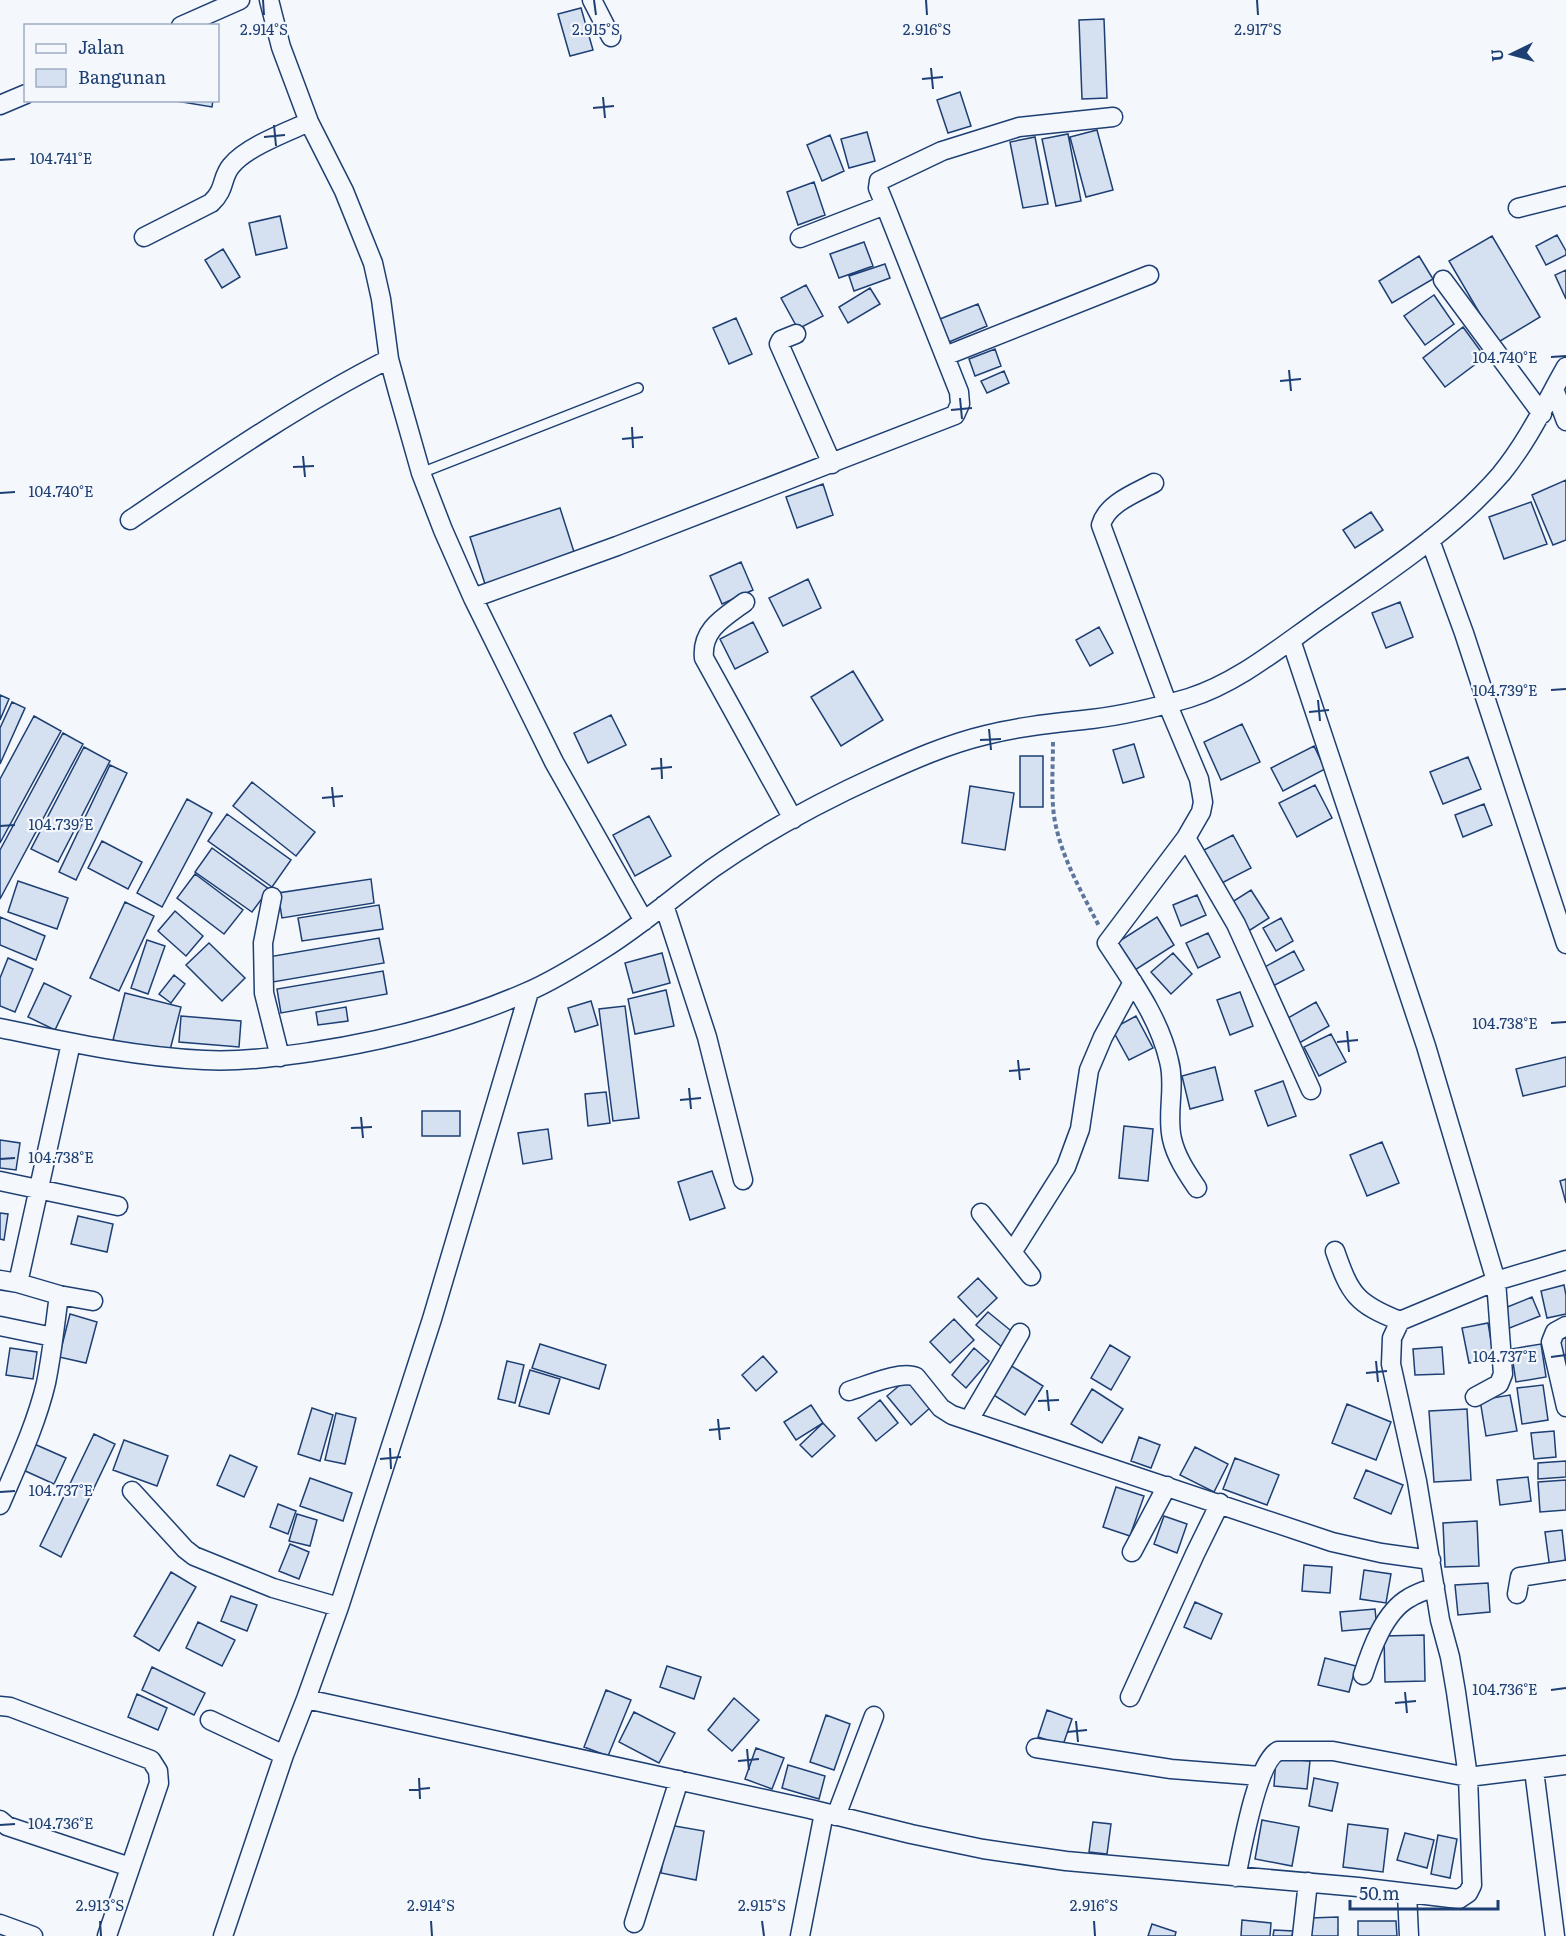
<svg xmlns="http://www.w3.org/2000/svg" width="1566" height="1936" font-family="Literata,serif">
<style>
.building{fill:#d5e0f0;stroke:#1d3f73;stroke-width:1.5}
.lines{fill:none;stroke-linecap:round;stroke-linejoin:round}
.service-casing{stroke:#1d3f73;stroke-width:12}
.minor-casing{stroke:#1d3f73;stroke-width:21}
.path{stroke:#5e769c;stroke-width:4;stroke-dasharray:4.5 3;stroke-linecap:butt}
.service{stroke:#f4f7fb;stroke-width:9}
.minor{stroke:#f4f7fb;stroke-width:18}
.ticks{fill:none;stroke:#1d3f73;stroke-width:2}
.ticks-label{font-size:15px;text-anchor:middle;fill:#1d3f73;stroke:#f4f7fb;stroke-width:4.5;stroke-linejoin:round;paint-order:stroke}
</style>
<rect width="100%" height="100%" fill="#f4f7fb"/>
<path class="building" d="M581,8L593,50L570,56L558,14Z
M1104,19L1107,98L1082,99L1079,20Z
M960,92L971,126L948,133L937,100Z
M170,100H213L212,107Z
M1097,130L1113,190L1086,197L1070,137Z
M867,132L875,161L849,168L841,139Z
M1068,134L1081,201L1056,206L1042,139Z
M830,135L844,171L822,181L807,145Z
M1035,137L1048,204L1023,208L1010,142Z
M814,182L825,215L798,225L787,192Z
M280,216L287,248L256,255L249,223Z
M1557,235L1566,251V255L1546,265L1536,246Z
M1492,236L1540,317L1497,343L1449,261Z
M864,242L873,266L839,278L830,254Z
M223,249L240,277L222,288L205,260Z
M1419,256L1433,279L1392,303L1379,281Z
M885,264L890,278L854,291L849,276Z
M1566,270V299L1555,275Z
M806,285L823,316L798,329L781,298Z
M870,288L880,304L848,323L839,307Z
M1434,295L1454,324L1425,345L1404,316Z
M978,304L987,326L949,342L940,319Z
M736,318L752,354L729,364L713,328Z
M1463,327L1485,357L1445,387L1423,358Z
M995,349L1001,366L975,376L969,359Z
M1004,371L1009,383L987,393L981,381Z
M1566,480V540L1553,545L1532,495Z
M823,484L833,515L797,528L786,497Z
M1531,502L1547,544L1504,559L1489,517Z
M560,508L575,555L485,584L470,537Z
M1371,512L1383,530L1355,548L1343,530Z
M741,562L753,590L722,604L710,576Z
M808,579L821,608L783,626L769,598Z
M1400,602L1413,637L1386,648L1372,613Z
M753,622L768,652L735,669L720,639Z
M1099,627L1113,653L1090,666L1076,640Z
M853,671L883,720L841,746L811,697Z
M0,695L9,699L0,720Z
M12,702L25,708L0,764V728Z
M611,715L626,745L588,763L574,733Z
M34,716L61,731L0,843V779Z
M1242,724L1260,762L1221,780L1204,742Z
M63,733L83,744L0,899V850Z
M1134,744L1144,777L1123,783L1113,750Z
M1314,746L1325,769L1283,791L1271,768Z
M84,747L110,761L58,862L31,849Z
M1020,756H1043V807H1020Z
M1468,757L1481,789L1443,804L1430,772Z
M110,765L127,773L76,880L59,872Z
M252,782L315,832L296,856L233,806Z
M1315,785L1332,818L1297,837L1279,803Z
M970,786L1014,793L1005,850L962,843Z
M187,799L212,813L162,907L137,893Z
M1484,804L1492,825L1463,837L1455,815Z
M227,814L291,860L272,887L208,841Z
M649,816L671,856L635,876L613,835Z
M1233,835L1251,868L1218,885L1200,852Z
M102,841L142,862L128,889L88,868Z
M212,848L269,889L252,912L195,872Z
M195,874L243,910L224,934L177,898Z
M371,879L374,903L282,918L278,893Z
M18,881L68,898L57,929L8,912Z
M1251,890L1269,918L1247,932L1229,904Z
M1197,895L1206,915L1181,926L1173,905Z
M125,902L154,916L119,991L90,978Z
M379,905L383,929L302,941L298,918Z
M175,911L203,936L186,956L158,931Z
M0,917L45,936L36,960L0,945Z
M1157,917L1174,945L1135,970L1118,942Z
M1281,918L1293,941L1276,951L1263,928Z
M1208,933L1220,957L1198,968L1186,943Z
M379,938L384,963L273,982L268,957Z
M147,940L165,946L148,994L131,988Z
M209,943L245,978L222,1001L186,965Z
M1294,951L1304,970L1271,987L1261,969Z
M662,953L670,983L633,993L625,963Z
M1173,953L1192,974L1171,994L1151,972Z
M8,958L33,969L15,1012L0,1006V978Z
M383,971L387,994L281,1013L277,989Z
M174,975L185,984L171,1003L159,994Z
M44,983L71,996L55,1030L28,1017Z
M666,990L674,1026L635,1034L628,999Z
M1240,992L1253,1026L1230,1035L1217,1000Z
M125,993L181,1007L169,1054L113,1040Z
M591,1001L598,1025L575,1032L568,1008Z
M1316,1002L1329,1026L1294,1046L1281,1022Z
M625,1006L639,1118L613,1121L599,1009Z
M346,1007L348,1021L318,1025L316,1012Z
M181,1016L241,1021L239,1047L179,1042Z
M1136,1016L1153,1048L1129,1060L1112,1029Z
M1331,1034L1346,1062L1319,1076L1304,1047Z
M1566,1057V1086L1523,1096L1516,1069Z
M1215,1067L1223,1100L1190,1109L1182,1076Z
M1283,1081L1296,1116L1268,1126L1255,1091Z
M606,1092L610,1123L588,1126L585,1094Z
M422,1111H460V1136H422Z
M1124,1126L1153,1129L1148,1181L1119,1178Z
M548,1129L552,1159L523,1164L518,1133Z
M0,1140L20,1143L16,1170L0,1168Z
M1382,1142L1399,1183L1367,1196L1350,1155Z
M712,1171L725,1208L690,1220L678,1182Z
M1566,1179V1203L1560,1181Z
M0,1213L8,1214L4,1240L0,1239Z
M78,1216L113,1224L107,1252L71,1244Z
M978,1278L997,1298L977,1317L958,1297Z
M1564,1285L1566,1295V1314L1547,1318L1541,1291Z
M1532,1297L1540,1316L1507,1329L1500,1310Z
M988,1312L1015,1334L1003,1348L976,1325Z
M70,1314L97,1322L86,1363L59,1357Z
M954,1319L974,1340L950,1363L930,1342Z
M1488,1323L1494,1358L1469,1363L1462,1328Z
M1566,1338V1373L1555,1340Z
M540,1344L606,1365L599,1389L532,1368Z
M1541,1344L1546,1377L1516,1382L1511,1349Z
M1110,1345L1130,1357L1111,1390L1091,1378Z
M1442,1347L1444,1374L1415,1375L1413,1349Z
M10,1348L37,1352L33,1379L6,1375Z
M974,1348L989,1361L966,1388L952,1375Z
M763,1356L777,1372L756,1391L742,1375Z
M507,1361L524,1365L515,1403L498,1399Z
M1007,1363L1043,1386L1025,1415L989,1392Z
M530,1370L560,1379L549,1414L519,1406Z
M907,1379L931,1407L911,1425L887,1396Z
M1543,1385L1548,1420L1522,1424L1517,1388Z
M1092,1389L1123,1409L1102,1443L1071,1424Z
M1510,1395L1517,1431L1486,1436L1480,1400Z
M880,1400L898,1423L876,1441L858,1418Z
M1347,1404L1391,1422L1376,1460L1332,1443Z
M811,1405L823,1423L796,1440L784,1422Z
M312,1408L333,1415L320,1461L298,1454Z
M1467,1409L1471,1480L1434,1482L1429,1411Z
M336,1413L356,1418L345,1464L325,1460Z
M823,1423L835,1436L812,1457L800,1445Z
M1554,1431L1556,1457L1534,1459L1531,1433Z
M94,1434L115,1444L61,1557L40,1546Z
M1139,1437L1160,1445L1151,1468L1131,1461Z
M124,1440L168,1456L157,1486L113,1470Z
M32,1443L66,1458L54,1484L21,1469Z
M1195,1447L1228,1464L1214,1492L1180,1475Z
M230,1455L257,1467L244,1497L217,1485Z
M1235,1458L1279,1475L1267,1505L1223,1489Z
M1566,1461V1477L1538,1479V1463Z
M1366,1470L1403,1485L1391,1514L1354,1498Z
M1528,1477L1531,1501L1500,1505L1497,1480Z
M310,1478L352,1493L343,1521L300,1506Z
M1566,1480V1510L1540,1512L1538,1482Z
M1116,1487L1144,1496L1130,1536L1103,1527Z
M278,1504L296,1511L288,1534L270,1527Z
M297,1514L317,1520L310,1546L289,1541Z
M1164,1516L1187,1524L1177,1553L1154,1544Z
M1477,1521L1479,1566L1445,1567L1443,1523Z
M1562,1530L1566,1566L1550,1569L1545,1532Z
M290,1544L309,1552L299,1579L279,1571Z
M1304,1565L1332,1567L1330,1593L1302,1591Z
M1364,1570L1391,1574L1386,1603L1360,1599Z
M171,1572L196,1587L159,1651L134,1636Z
M1488,1583L1490,1612L1458,1615L1455,1585Z
M231,1596L257,1605L247,1631L221,1621Z
M1195,1602L1222,1614L1211,1639L1184,1627Z
M1375,1609L1377,1628L1342,1631L1340,1612Z
M198,1622L235,1640L222,1666L186,1648Z
M1424,1635L1425,1681L1385,1682L1384,1636Z
M1325,1658L1356,1666L1349,1692L1318,1685Z
M667,1666L701,1677L694,1699L660,1687Z
M152,1667L205,1693L194,1715L142,1690Z
M606,1690L631,1700L608,1756L584,1747Z
M137,1694L167,1708L158,1730L128,1717Z
M734,1698L759,1720L732,1751L708,1730Z
M1047,1710L1072,1719L1063,1745L1038,1737Z
M634,1712L675,1733L659,1763L619,1742Z
M826,1715L850,1724L834,1770L810,1762Z
M756,1748L784,1758L772,1789L745,1779Z
M1276,1758L1310,1761L1307,1789L1274,1786Z
M788,1765L825,1776L819,1799L782,1788Z
M1314,1778L1338,1783L1332,1811L1309,1806Z
M1262,1820L1299,1827L1292,1866L1255,1859Z
M1093,1822L1111,1824L1107,1854L1089,1852Z
M1348,1824L1388,1829L1383,1872L1343,1867Z
M669,1825L704,1831L696,1880L661,1873Z
M1405,1833L1434,1840L1427,1868L1397,1860Z
M1438,1835L1457,1839L1450,1878L1431,1874Z
M1338,1917V1936H1310V1918Z
M1242,1920L1271,1923L1270,1936H1241Z
M1358,1921H1396L1397,1936H1358Z
M1152,1924L1176,1932L1175,1936H1148Z
M1274,1930L1293,1931L1292,1936H1273Z"/>
<g class="lines">
<g class="service-casing">
<path id="service" d="M421,473L638,388"/>
</g>
<g class="minor-casing">
<path id="minor" d="M269,0L281,47L309,122L344,191L373,263L381,299L389,359L398,392L421,473L443,530L473,598L554,762L644,921
M592,0L611,37
M181,26L240,0
M0,105L26,94
M1518,208L1566,196
M144,237L211,203C226,189 221,178 231,166C246,147 287,132 309,122
M800,238L885,205
M1443,280L1542,414
M796,334L781,340L779,344L832,464
M945,356L1149,275
M1554,389L1566,421
M1154,483C1136,493 1107,503 1101,525L1167,703L1199,779L1203,802L1201,812L1186,838L1107,943C1131,980 1159,1017 1169,1061C1176,1087 1166,1114 1172,1139C1176,1157 1187,1173 1197,1188
M130,520C214,463 298,405 389,359
M1430,540L1464,633L1566,944
M473,598L617,546L955,415L960,404L959,392L885,205L878,188L879,181L942,151L1019,127L1113,117
M745,602C725,617 701,629 704,658L793,819
M1291,640L1426,1046L1496,1281L1503,1374L1499,1384L1475,1397
M1186,838L1236,924L1311,1090
M272,897L263,943L264,993L280,1057
M664,905L707,1037L743,1180
M0,1028C67,1042 135,1057 204,1060C240,1062 275,1057 311,1052C384,1041 459,1022 527,992C553,981 580,964 605,948C643,924 677,894 713,868C764,832 820,802 877,776C912,760 948,744 986,735C1021,726 1057,723 1092,719C1125,715 1158,707 1189,698C1237,683 1279,648 1319,620C1380,577 1452,531 1501,474C1528,441 1545,404 1566,367
M0,1181L118,1206
M981,1213L1031,1276
M1013,1251L1066,1167L1080,1129L1089,1070L1103,1037L1133,982
M1335,1251C1350,1294 1356,1304 1400,1321
M0,1280L18,1283
M59,1295L93,1301
M0,1326L53,1337
M1566,1326L1555,1332L1551,1342L1566,1407
M849,1391C866,1386 901,1370 916,1377L941,1408L952,1415L1332,1542L1381,1553L1431,1560
M969,1420L1020,1333
M132,1491L185,1549L194,1556L273,1588L339,1607
M0,1505C17,1465 36,1425 46,1383C52,1354 55,1324 59,1295L18,1283L71,1043
M1132,1552L1167,1486
M1517,1594L1520,1577L1566,1570
M1363,1675C1371,1650 1384,1612 1409,1598C1417,1593 1426,1590 1435,1587
M1130,1697L1195,1554L1220,1503
M306,1699L810,1809L911,1834L983,1849L1066,1861L1358,1887L1459,1899L1468,1893L1472,1885L1468,1777L1456,1692L1450,1657L1440,1620L1417,1481L1391,1364L1392,1338L1400,1321L1496,1281L1566,1260
M0,1706L10,1707L151,1760L158,1771L159,1783L107,1936
M210,1720L284,1755
M1036,1748L1171,1769L1260,1776
M1534,1770L1555,1936
M836,1816L874,1716
M0,1820L7,1826L130,1867
M1236,1877C1242,1850 1256,1763 1278,1751H1333L1468,1777L1566,1765
M1407,1893L1409,1936
M634,1923L679,1780
M0,1924L33,1936
M223,1936L284,1755L306,1699L339,1607L432,1319L529,992
M800,1936L824,1813
M1302,1936L1308,1882"/>
</g>
<path class="path" d="M1053,742C1053,766 1051,792 1054,816C1060,855 1081,891 1099,926"/>
<use href="#service" class="service"/>
<use href="#minor" class="minor"/>
</g>
<path class="ticks" d="M263,0L264,15M594,0L596,15M926,0L927,15M1257,0L1258,15M931,68L933,89M922,79L943,77M603,97L605,118M593,108L614,106M274,125L276,146M264,137L285,135M0,160L15,159M1551,357L1566,356M1289,370L1291,391M1280,381L1301,379M960,398L962,419M951,410L972,408M632,427L633,448M622,439L643,437M303,456L305,477M293,467L314,466M0,493L15,492M1551,690L1566,689M1318,700L1320,721M1309,712L1329,710M989,729L991,750M980,740L1001,739M661,758L662,779M651,769L672,767M332,787L334,807M322,798L343,796M0,826L15,825M1551,1023L1566,1022M1347,1031L1349,1052M1337,1042L1358,1040M1018,1060L1020,1080M1009,1071L1030,1069M689,1088L691,1109M680,1100L701,1098M361,1117L363,1138M351,1128L372,1127M0,1159L15,1158M1551,1357L1566,1355M1376,1361L1378,1382M1366,1373L1387,1371M1047,1390L1049,1411M1038,1401L1059,1400M718,1419L720,1440M709,1430L730,1428M390,1448L391,1469M380,1459L401,1457M0,1492L15,1491M1551,1690L1566,1688M1405,1692L1407,1713M1395,1703L1416,1701M1076,1721L1078,1742M1067,1732L1087,1730M747,1749L749,1770M738,1761L759,1759M419,1778L420,1799M409,1790L430,1788M0,1825L15,1824M100,1921L101,1936M431,1921L432,1936M762,1921L764,1936M1094,1921L1095,1936"/>
<g class="ticks-label">
<text x="264" y="35">2.914°S</text>
<text x="596" y="35">2.915°S</text>
<text x="927" y="35">2.916°S</text>
<text x="1258" y="35">2.917°S</text>
<text x="61" y="164">104.741°E</text>
<text x="1505" y="363">104.740°E</text>
<text x="61" y="497">104.740°E</text>
<text x="1505" y="696">104.739°E</text>
<text x="61" y="830">104.739°E</text>
<text x="1505" y="1029">104.738°E</text>
<text x="61" y="1163">104.738°E</text>
<text x="1505" y="1362">104.737°E</text>
<text x="61" y="1496">104.737°E</text>
<text x="1505" y="1695">104.736°E</text>
<text x="61" y="1829">104.736°E</text>
<text x="100" y="1911">2.913°S</text>
<text x="431" y="1911">2.914°S</text>
<text x="762" y="1911">2.915°S</text>
<text x="1094" y="1911">2.916°S</text>
</g>
<rect x="24" y="24" width="195" height="78" fill="#f4f7fb" stroke="#9eadc5" stroke-width="1.5"/>
<rect x="36" y="44" width="30" height="9" fill="#f4f7fb" stroke="#9eadc5" stroke-width="1.5"/>
<text x="78" y="54" font-size="18" fill="#1d3f73">Jalan</text>
<rect x="36" y="69" width="30" height="18" fill="#d5e0f0" stroke="#9eadc5" stroke-width="1.5"/>
<text x="78" y="84" font-size="18" fill="#1d3f73">Bangunan</text>
<g transform="translate(1512 54) rotate(265)" stroke="#f4f7fb" stroke-width="4.5" paint-order="stroke">
<path d="M0-4.5L10 22L0 15L-10 22Z" fill="#1d3f73"/>
<text y="-9" font-size="16" font-weight="bold" text-anchor="middle" fill="#1d3f73">U</text>
</g>
<path d="M1350 1900v9h148v-9" fill="none" stroke="#1d3f73" stroke-width="3"/>
<text x="1359" y="1900" font-size="18" fill="#1d3f73" stroke="#f4f7fb" stroke-width="4.5" paint-order="stroke">50 m</text>
</svg>
